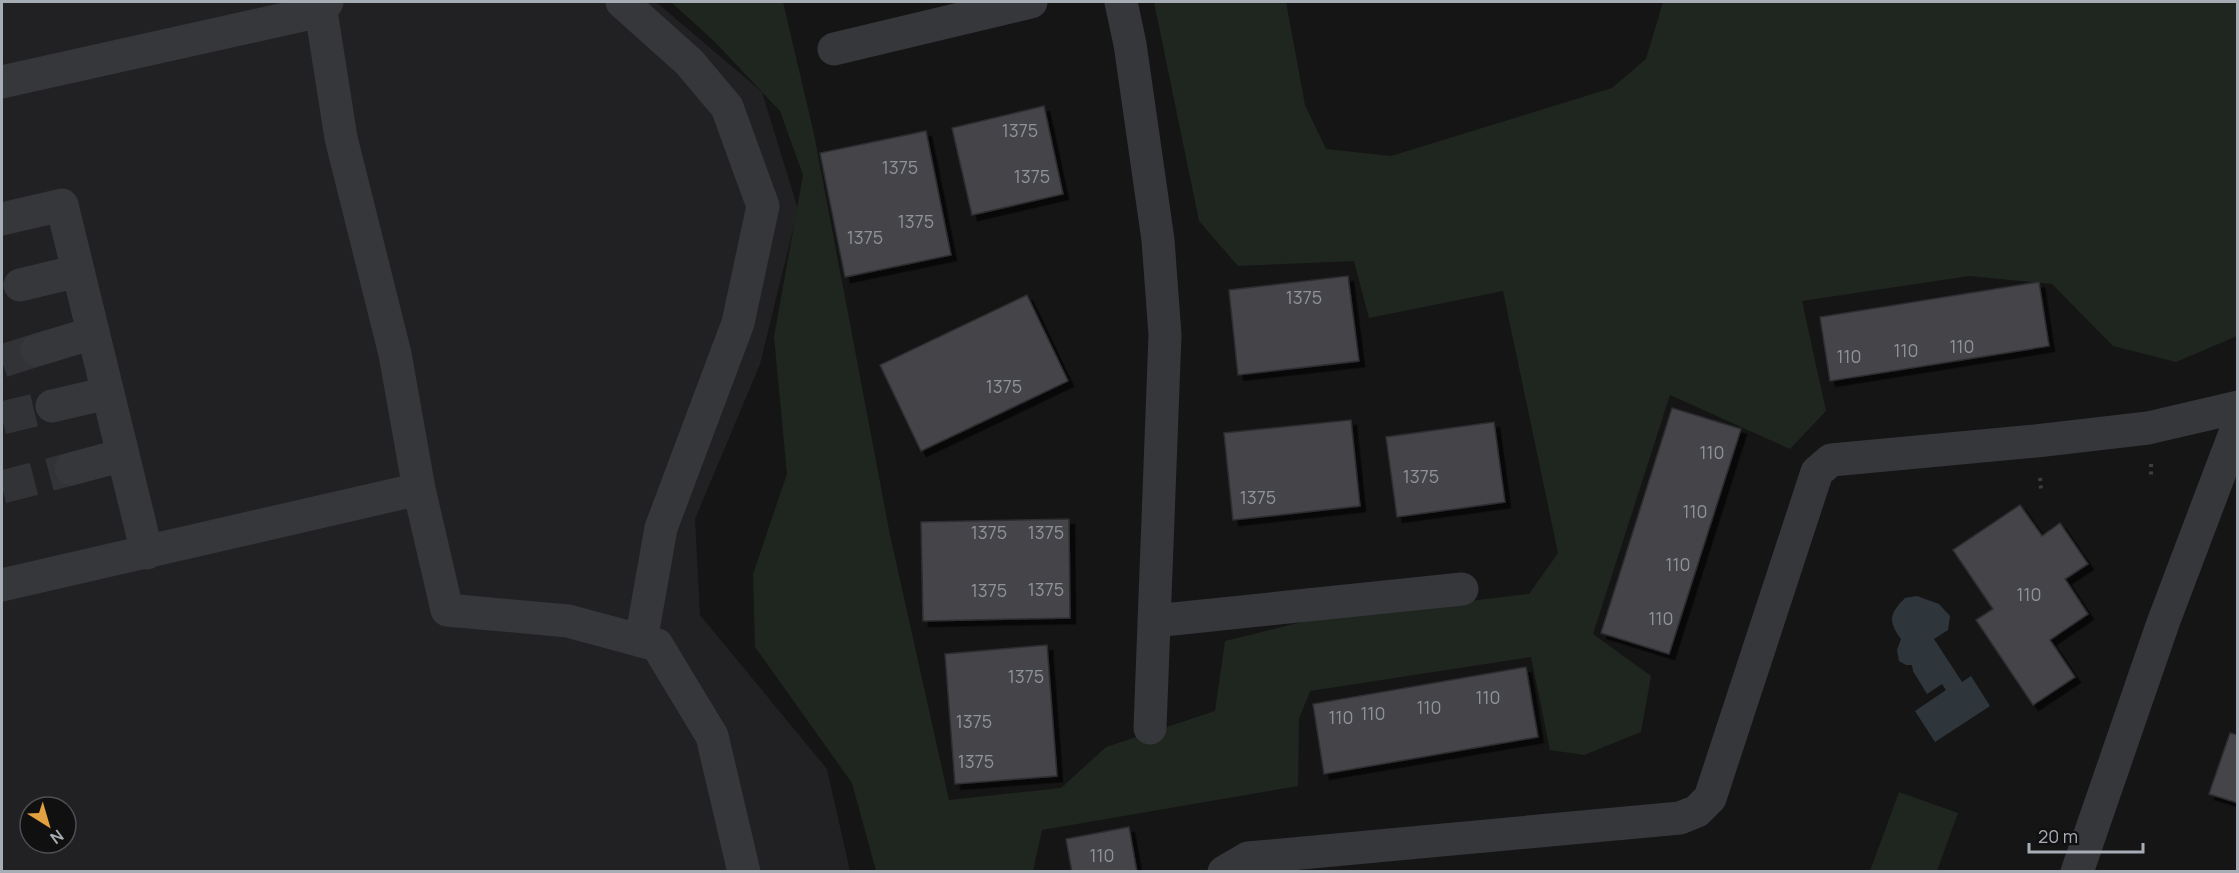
<svg xmlns="http://www.w3.org/2000/svg" width="2239" height="873" font-family="Manrope,sans-serif">
<style>
.built{fill:#212123;fill-rule:evenodd}
.green{fill:#1f261f}
.water{fill:#2e363b}
.building{fill:#444549;stroke:#2f2f32;stroke-width:1.5;filter:url(#shadow)}
.lines{fill:none;stroke-linecap:round;stroke-linejoin:round}
.minor-tunnel{stroke:#323336;stroke-width:33;stroke-dasharray:33 16;stroke-linecap:butt}
.path{stroke:#3c3e42;stroke-width:4;stroke-dasharray:3 4.5;stroke-linecap:butt}
.minor{stroke:#36373b;stroke-width:33}
.labels{text-anchor:middle;dominant-baseline:central;stroke-width:4.5;stroke-linejoin:round;paint-order:stroke}
.number-label{font-size:18px;fill:#8e939a}
</style>
<defs>
<filter id="shadow"><feDropShadow dx="5.5" dy="5.5" stdDeviation="0" flood-color="#0009"/></filter>
</defs>
<rect width="100%" height="100%" fill="#151516"/>
<path class="built" d="M2,2H656L762,92L798,209L760,364L695,519L700,615L827,769L850,871L2,872ZM30,807H66V843H30Z"/>
<path class="green" d="M671,2H783L814,134L890,535L949,800L1061,788L1106,747L1215,711L1225,641L1310,620L1529,594L1558,553L1503,291L1369,318L1354,261L1238,266L1199,221L1154,2H1286L1305,105L1326,149L1391,156L1612,88L1646,59L1663,2H2237V336L2176,362L2113,346L2052,284L1969,276L1802,301L1826,411L1790,449L1670,395L1593,634L1651,676L1641,732L1584,755L1550,750L1531,657L1310,691L1299,719L1298,786L1042,830L1033,871H876L852,783L755,647L753,574L787,474L774,337L803,175L780,111L715,42Z
M1899,792L1958,813L1937,871H1870Z"/>
<path class="water" d="M1917,596L1939,604L1950,616L1948,630L1934,639L1962,682L1971,676L1990,706L1935,742L1915,711L1946,690L1942,684L1927,694L1913,671L1912,665H1906L1899,661L1897,650L1901,639C1888,621 1889,614 1905,598Z"/>
<path class="building" d="M1044,106L1063,194L972,215L952,128Z
M926,131L951,255L845,277L820,153Z
M1348,276L1359,361L1238,375L1229,290Z
M2039,282L2049,346L1830,381L1820,317Z
M1027,295L1068,381L921,451L880,365Z
M1672,408L1741,429L1669,654L1601,633Z
M1351,420L1360,506L1233,520L1224,433Z
M1494,422L1505,502L1397,517L1386,437Z
M2020,505L2042,536L2060,523L2088,564L2065,579L2088,614L2050,640L2075,677L2033,705L1976,620L1993,609L1953,550Z
M1069,519L1070,618L923,621L921,522Z
M1047,645L1057,776L955,784L945,654Z
M1526,667L1538,737L1324,774L1313,704Z
M2230,733L2238,735V803L2209,794Z
M1129,827L1137,872H1072L1066,839Z"/>
<g class="lines">
<path class="minor-tunnel" d="M2,361L37,350
M2,418L52,406
M2,487L71,469"/>
<path class="path" d="M2151,464V478
M2040,478L2041,489"/>
<path class="minor" d="M327,2L321,11L341,138L395,354L419,489
M622,2L689,62L727,107L763,206L738,323L661,528L641,641
M1121,2L1130,44L1158,240L1165,335L1150,728
M834,49L1031,2
M2,82L321,11
M2,219L62,205L147,553
M20,285L78,271
M37,350L93,333
M52,406L108,393
M71,469L123,455
M2,585L419,489L447,610L568,621L657,645L712,736L744,872
M1154,621L1462,589
M1224,872L1248,858L1680,818L1697,811L1710,798L1817,472L1831,460L2036,441L2148,428L2238,407
M2077,872L2163,623L2238,425"/>
</g>
<g class="labels">
<g class="number-label">
<text x="1020" y="130">1375</text>
<text x="900" y="167">1375</text>
<text x="1032" y="176">1375</text>
<text x="916" y="221">1375</text>
<text x="865" y="237">1375</text>
<text x="1304" y="297">1375</text>
<text x="1962" y="346">110</text>
<text x="1906" y="350">110</text>
<text x="1849" y="356">110</text>
<text x="1004" y="386">1375</text>
<text x="1712" y="452">110</text>
<text x="1421" y="476">1375</text>
<text x="1258" y="497">1375</text>
<text x="1695" y="511">110</text>
<text x="989" y="532">1375</text>
<text x="1046" y="532">1375</text>
<text x="1678" y="564">110</text>
<text x="1046" y="589">1375</text>
<text x="989" y="590">1375</text>
<text x="2029" y="594">110</text>
<text x="1661" y="618">110</text>
<text x="1026" y="676">1375</text>
<text x="1488" y="697">110</text>
<text x="1429" y="707">110</text>
<text x="1373" y="713">110</text>
<text x="1341" y="717">110</text>
<text x="974" y="721">1375</text>
<text x="976" y="761">1375</text>
<text x="1102" y="855">110</text>
</g>
</g>
<rect width="2239" height="873" fill="none" stroke="#a7adb5" stroke-width="6"/>
<g transform="translate(48 825) rotate(143)"><circle r="28" fill="#101011" stroke="#4c4f53" stroke-width="1.5"/>
<path d="M0-4.5L10 22L0 15L-10 22Z" fill="#e3a13f"/>
<text y="-9" font-size="16" font-weight="bold" text-anchor="middle" fill="#a7adb5">N</text>
</g>
<path d="M2029 843v9h114v-9" fill="none" stroke="#a7adb5" stroke-width="3"/>
<text x="2038" y="843" font-size="18" fill="#a7adb5" stroke="#101011" stroke-width="4.5" paint-order="stroke">20 m</text>
</svg>
